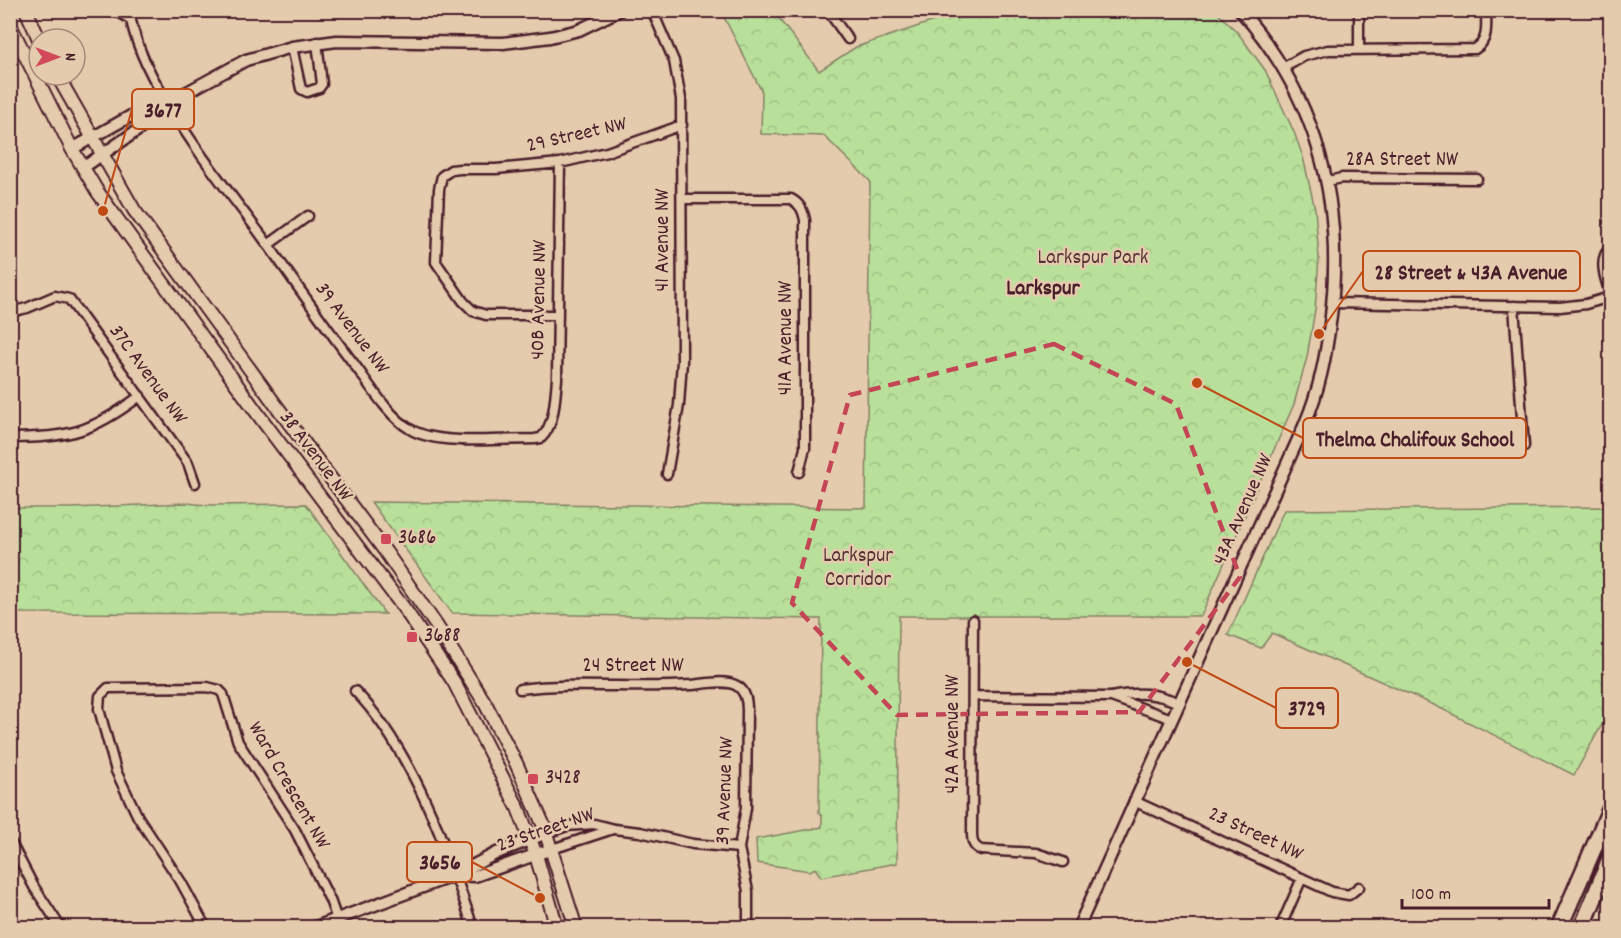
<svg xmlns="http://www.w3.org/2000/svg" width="1621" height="938" font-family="Dekko,sans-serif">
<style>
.forest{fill:url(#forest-crowns);stroke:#828063;stroke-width:1.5}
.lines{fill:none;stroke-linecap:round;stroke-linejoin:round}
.minor-casing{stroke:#4a1f2b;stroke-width:13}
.tertiary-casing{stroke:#4a1f2b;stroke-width:15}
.secondary-casing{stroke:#4a1f2b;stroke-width:16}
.motorway-casing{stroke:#4a1f2b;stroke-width:20}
.minor{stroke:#e5cbad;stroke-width:8}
.tertiary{stroke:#e5cbad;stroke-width:10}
.secondary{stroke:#e5cbad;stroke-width:12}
.motorway{stroke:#e5cbad;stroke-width:15}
.marked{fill:none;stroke:#c44556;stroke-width:4.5;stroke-dasharray:12 8;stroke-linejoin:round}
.poi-dot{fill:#d1495b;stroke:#e5cbad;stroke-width:2}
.labels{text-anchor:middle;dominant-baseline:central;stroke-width:5;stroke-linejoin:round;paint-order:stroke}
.street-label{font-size:21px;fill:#4a1f2b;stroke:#e5cbad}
.park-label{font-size:21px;fill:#553236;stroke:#e5cbad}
.poi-label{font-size:21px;fill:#4a1f2b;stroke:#e5cbad;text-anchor:start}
.neighbourhood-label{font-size:22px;font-weight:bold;fill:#4a1f2b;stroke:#e5cbad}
.leader{fill:none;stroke:#c04a14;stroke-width:2}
.callout-dot{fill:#c04a14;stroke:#e5cbad;stroke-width:2}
.callout{fill:#e5cbad;stroke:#c04a14;stroke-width:2}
.callout-label{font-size:22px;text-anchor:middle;font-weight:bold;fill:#4a1f2b}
</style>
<defs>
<pattern id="forest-crowns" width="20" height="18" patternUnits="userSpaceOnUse" patternTransform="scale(1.5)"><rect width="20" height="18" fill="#b9e09b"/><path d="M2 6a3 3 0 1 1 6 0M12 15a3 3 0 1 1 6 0" fill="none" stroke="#a1c086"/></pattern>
</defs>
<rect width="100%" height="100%" fill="#e5cbad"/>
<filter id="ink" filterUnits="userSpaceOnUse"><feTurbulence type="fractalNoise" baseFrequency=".0167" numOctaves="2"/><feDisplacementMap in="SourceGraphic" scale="12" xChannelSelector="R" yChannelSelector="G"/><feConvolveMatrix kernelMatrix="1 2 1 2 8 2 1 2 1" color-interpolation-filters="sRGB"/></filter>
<g filter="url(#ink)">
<path class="forest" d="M1019,11H1216L1238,33L1265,70L1294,132L1303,157L1315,209L1319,258L1315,310L1307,357L1294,404L1201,616H899L897,863L821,877L815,868L810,871L757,863L756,839L822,827V816L819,813L821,619L452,613L371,502L866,508L870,181L824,136L761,134L762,92L721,11H773L819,71L856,47L940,19L1018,15Z
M186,503L207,505L306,504L385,614L11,613V508H72Z
M1610,507V710L1574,775L1434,705L1272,633L1261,648L1228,635L1284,510Z"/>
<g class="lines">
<g class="minor-casing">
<path id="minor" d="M115,10L130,19
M129,10C134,42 150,75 167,102C194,149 229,192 261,235C292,278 322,322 354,364C369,384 388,416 410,429C437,446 502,439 535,439L541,438C555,425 555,397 557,379L560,163
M652,10L674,61L681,99L682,361L679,405L667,474
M1359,10V48
M829,12L848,39
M292,47L301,89L307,92L319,88L322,84L317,42
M1283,68L1304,56L1328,50L1475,49C1489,41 1486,25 1486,10
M1328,181L1342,178L1477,179
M682,199H791C800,204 803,210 805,220V448L799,472
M268,245L308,216
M1610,249C1598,257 1605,280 1610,292
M1332,303L1560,307L1586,304L1610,297
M1514,306L1524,446
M10,312L27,308L55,296L69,299L188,463L195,483
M558,315H486L473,311L463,301L436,262L439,189L442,176L451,170L460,169H496L560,163L607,152L682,125
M1304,426L1325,436L1391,437
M10,438C71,437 91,433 140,396
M973,620L972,833C972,841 973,847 981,850L1036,853L1063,862
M520,689C576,682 634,689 691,685C704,684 726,679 737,686C746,691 747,701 747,710L746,808L739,848L748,891V928
M355,691C411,748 449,852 473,928
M973,696L1111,697C1138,692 1154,692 1179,703
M1111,697L1172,719
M1134,801L1332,892L1349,895L1359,887
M546,833L567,826L594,824L614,829L640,832L693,844L739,848
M10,841L34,887L61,928
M552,849L613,829
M206,928L181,882L138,817L116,771L99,709L100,696L108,688L207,687L219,690L223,694L238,742L295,830L330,900L340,928
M1280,928L1302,878"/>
</g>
<g class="tertiary-casing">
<path id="tertiary" d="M72,149L145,108L167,103L246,60L292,47L337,41L503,43L550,37L579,30L620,10
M84,167L154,119L167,103
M455,875L475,876L552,849
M313,928L455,875L497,853L546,833
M1078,928L1304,426C1320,389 1326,356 1331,316C1344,201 1318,98 1240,10"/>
</g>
<g class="secondary-casing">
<path id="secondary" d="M26,10L39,39
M10,25L72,149L97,191L263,421L406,611L454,682L518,808L536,855L557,928
M57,75L134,210L275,404L385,551L436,625L485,703L516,763L543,824L576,928"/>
</g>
<g class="motorway-casing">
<path id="motorway" d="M1559,928L1610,810
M1582,928L1610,859"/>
</g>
<use href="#minor" class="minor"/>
<use href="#tertiary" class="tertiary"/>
<use href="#secondary" class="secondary"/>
<use href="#motorway" class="motorway"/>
</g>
</g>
<path class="marked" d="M1054,344L1176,404L1240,577L1139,712L897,715L792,603L850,395Z"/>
<g class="poi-dot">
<rect x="380" y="533" width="12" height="12" rx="3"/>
<rect x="406" y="631" width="12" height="12" rx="3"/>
<rect x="527" y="773" width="12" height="12" rx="3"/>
</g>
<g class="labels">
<g class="street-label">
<text transform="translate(577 136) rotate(-13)">29 Street NW</text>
<text x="1402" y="161">28A Street NW</text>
<text transform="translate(664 240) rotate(-90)">41 Avenue NW</text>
<text transform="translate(540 300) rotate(-89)">40B Avenue NW</text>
<text transform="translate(351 329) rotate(53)">39 Avenue NW</text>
<text transform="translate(787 338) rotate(-90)">41A Avenue NW</text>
<text transform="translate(147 375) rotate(54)">37C Avenue NW</text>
<text transform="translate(315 457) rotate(53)">38 Avenue NW</text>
<text transform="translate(1244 510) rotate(-66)">43A Avenue NW</text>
<text x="633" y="667">24 Street NW</text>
<text transform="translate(954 734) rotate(-90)">42A Avenue NW</text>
<text transform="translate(288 786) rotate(60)">Ward Crescent NW</text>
<text transform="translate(726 791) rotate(-88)">39 Avenue NW</text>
<text transform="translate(546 831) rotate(-19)">23 Street NW</text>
<text transform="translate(1255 835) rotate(25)">23 Street NW</text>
</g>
<g class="park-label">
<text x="1093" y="259">Larkspur Park</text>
<text x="858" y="557">Larkspur<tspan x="858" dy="24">Corridor</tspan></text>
</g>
<g class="poi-label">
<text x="398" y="539">3686</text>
<text x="424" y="637">3688</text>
<text x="545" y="779">3428</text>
</g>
<g class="neighbourhood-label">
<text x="1043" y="289">Larkspur</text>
</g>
</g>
<path class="leader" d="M103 211L132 109M1319 334L1363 271M1197 383L1303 438M1187 662L1276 708M540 898L472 862"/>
<g class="callout-dot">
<circle cx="103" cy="211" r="6"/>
<circle cx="1319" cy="334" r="6"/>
<circle cx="1197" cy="383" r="6"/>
<circle cx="1187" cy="662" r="6"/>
<circle cx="540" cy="898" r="6"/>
</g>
<g class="callout">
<rect x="132" y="89" width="62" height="40" rx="6"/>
<rect x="1363" y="251" width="217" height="40" rx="6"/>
<rect x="1303" y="418" width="223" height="40" rx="6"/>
<rect x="1276" y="688" width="62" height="40" rx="6"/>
<rect x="407" y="842" width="65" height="40" rx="6"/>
</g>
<g class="callout-label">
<text x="163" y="117">3677</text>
<text x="1471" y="279">28 Street &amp; 43A Avenue</text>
<text x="1415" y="446">Thelma Chalifoux School</text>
<text x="1307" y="715">3729</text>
<text x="440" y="869">3656</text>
</g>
<rect width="1621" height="938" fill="none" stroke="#e5cbad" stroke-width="36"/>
<rect x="18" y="18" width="1585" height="902" fill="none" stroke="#4a1f2b" stroke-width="2" filter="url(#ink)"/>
<g transform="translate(57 57) rotate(90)"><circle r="28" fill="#e5cbad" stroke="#a78679" stroke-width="1.5"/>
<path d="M0-4.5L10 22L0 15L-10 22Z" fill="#d1495b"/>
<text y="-9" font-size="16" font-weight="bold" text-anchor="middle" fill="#4a1f2b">N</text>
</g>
<path d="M1402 899v9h147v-9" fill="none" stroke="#4a1f2b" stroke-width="3"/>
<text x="1411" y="899" font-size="18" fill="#4a1f2b" stroke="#e5cbad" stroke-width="4.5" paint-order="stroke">100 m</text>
</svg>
